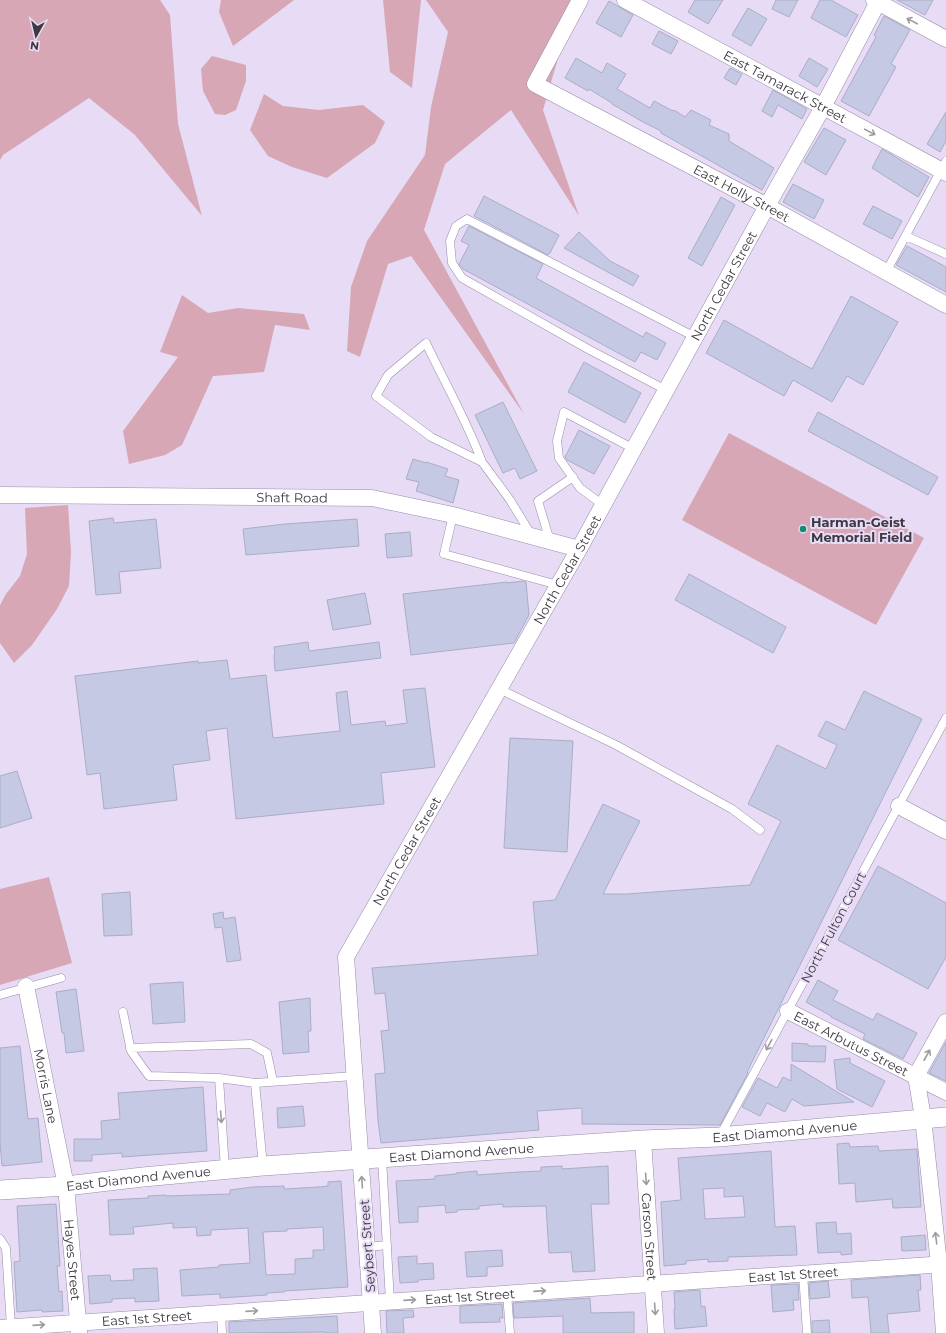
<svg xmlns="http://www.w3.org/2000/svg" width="946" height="1333" font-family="Montserrat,sans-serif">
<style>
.green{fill:#d7a7b5}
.building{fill:#c6c9e4;stroke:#aaadc8;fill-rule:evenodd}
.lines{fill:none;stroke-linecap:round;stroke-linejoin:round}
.service-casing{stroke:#988da5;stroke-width:9}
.minor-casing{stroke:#988da5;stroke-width:17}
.tertiary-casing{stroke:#988da5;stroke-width:20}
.service{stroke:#fff;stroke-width:8}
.minor{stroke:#fff;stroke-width:16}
.tertiary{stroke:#fff;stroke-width:19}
.oneway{stroke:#9e9ca0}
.poi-dot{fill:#0e8d73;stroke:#e7dbf5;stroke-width:1.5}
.labels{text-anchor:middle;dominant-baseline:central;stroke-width:4;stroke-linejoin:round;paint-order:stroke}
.street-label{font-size:13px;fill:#3d3842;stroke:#e7dbf5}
.poi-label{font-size:13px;font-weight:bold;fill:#3d3842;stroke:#e7dbf5;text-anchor:start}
</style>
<rect width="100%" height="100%" fill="#e7dbf5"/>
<path class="green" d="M0,0H160L170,15L178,124L202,216L135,135L89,98L3,155L0,160Z
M221,0H294L233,46L219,12Z
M382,0H421L412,88L390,72L383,0Z
M426,0H575L543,110L579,216L511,110L445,164L424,230L524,414L411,256L388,264L360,357L347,351L351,287L367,241L425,155L431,107L448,32Z
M212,56L246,65V81L236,110L225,115L215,114L203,91L201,69Z
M264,94L283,106L319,110L363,105L385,122L375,143L327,178L292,167L268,156L250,130Z
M182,295L208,313L238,308L304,314L310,330L275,325L264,372L213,376L182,445L165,455L129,464L123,431L178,357L160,352Z
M729,433L924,538L876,625L682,520Z
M68,505L71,552L69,586L57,609L32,645L14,663L0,643V605L6,594L20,576L27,554L25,508Z
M49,877L72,963L0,985V889Z"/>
<path class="building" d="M695,0H723L708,24L688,12Z
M776,0H798L789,17L772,9Z
M820,0H831L858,15L846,37L811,18Z
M897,0H933L925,15Z
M609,1L633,15L621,37L596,23Z
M748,8L767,19L751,46L732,35Z
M884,16L910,30L891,64L896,67L869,116L841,101L876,37L874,35Z
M659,31L678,41L671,54L652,44Z
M576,58L602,73L607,63L626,74L617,89L650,108L654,101L673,111L674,110L685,117L691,110L711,120L709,125L729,134V141L774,168L762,190L661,133V131L643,122L612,104V103L589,89L588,91L565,78Z
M809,58L828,69L817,87L799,76Z
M730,68L742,74L736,85L724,78Z
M773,90L807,109L802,119L778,105L772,117L762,111Z
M946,112V141L940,152L927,144Z
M824,128L846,140L826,175L804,162Z
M882,149L929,177L918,197L872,168Z
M793,184L824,200L814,219L783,202Z
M484,196L559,235L550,253L548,255L474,216Z
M721,197L735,205L702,266L688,258Z
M873,206L902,221L892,239L863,224Z
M469,226L543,264L536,278L643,337L646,332L666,343L657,360L641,352L635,362L463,269L459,264L469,245L461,241Z
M579,232L610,261L639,276L633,286L564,248Z
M907,246L946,267V292L896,265Z
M851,296L898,322L863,385L847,376L832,402L793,380L784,396L706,353L724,320L812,369Z
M584,362L641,393L625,423L568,392Z
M503,402L537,471L520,479L515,468L503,473L475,415Z
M818,412L938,477L928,495L808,431Z
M579,430L610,446L594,474L567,460L565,457Z
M413,459L426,463V462L448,469L445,476L459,480L453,503L416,491L419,482L406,479Z
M113,518L114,523L156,519L161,568L119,572L121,593L96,595L89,521Z
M357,519L359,546L246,555L243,529L285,524Z
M410,532L412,556L387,558L385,534Z
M689,574L786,627L773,653L675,600Z
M523,581L526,582L529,615L514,643L411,655L403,594L507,582V583Z
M365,593L371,624L333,630L327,600Z
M308,642L309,651L379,642L381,658L275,671L274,655H275L274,647Z
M227,660L230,679L266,675L273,738L340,731L336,693L347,691L351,725L385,721L386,726L407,723L403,690L425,688L435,767L381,773L384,804L236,819L227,728L206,731L210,760L173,765L177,800L104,809L100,773L87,775L75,676L198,661V663Z
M864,691L922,719L747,1072L748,1073L720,1125L582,1124V1108L537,1111L539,1130L381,1143L378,1121L375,1074L385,1073L381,1031L389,1030L385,993L375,994L372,968L538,955L533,902L555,900L603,804L640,821L603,894H627L750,885L781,821L748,804L777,745L826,769L837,745L818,736L826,721L845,730Z
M510,738L573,741L567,852L504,848Z
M17,771L32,818L0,828V776Z
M878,866L946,903V957L928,989L838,940Z
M130,892L132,935L104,936L102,894Z
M223,912L224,919L235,917L241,960L227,962L222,927L215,928L213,914Z
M818,980L838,991L833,1000L873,1020L877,1013L917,1033L903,1059L863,1039L865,1034L831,1017V1016L806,1002Z
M183,982L185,1022L153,1024L150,984Z
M76,989L84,1051L66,1053L64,1033H62L56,992Z
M310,998L311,1031H308L309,1052L283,1054L279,1002Z
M946,1042V1081L929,1073Z
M792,1043L808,1044V1046H826L825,1062L792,1061Z
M20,1046L28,1119L38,1118L42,1162L2,1166L0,1143V1048Z
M850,1058V1063L885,1081L872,1107L837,1089L834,1060Z
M791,1064L854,1102L804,1106L792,1099L785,1112L767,1103L760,1116L742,1107L758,1078L777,1088L783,1077L791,1081Z
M203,1087L207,1151L122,1157V1153L92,1155V1161H74V1139H102L101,1121L120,1119L118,1093Z
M303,1106L305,1126L278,1128L277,1108Z
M849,1143L850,1147L878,1146L879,1151L917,1149L921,1207L893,1208L892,1199L856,1202L855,1183L839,1184L837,1144Z
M771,1151L775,1227L795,1226L797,1255L728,1257V1261L708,1262V1259L686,1261V1264L664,1266L661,1202L681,1200L678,1158ZM724,1188V1197L743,1196L745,1217L705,1219L703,1189Z
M562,1166V1169L608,1166L609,1204H591L595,1271L573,1272L571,1252L549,1253L546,1206L503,1207V1204L479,1206V1209L457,1210V1212L446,1213L445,1205L418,1207V1222L399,1223L396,1181L435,1179V1176L456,1174V1173L477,1171V1175L519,1172L541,1171V1167Z
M341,1181L348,1287L284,1291V1292L267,1293V1295L220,1298V1294L182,1296L180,1270L219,1267V1265L250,1263L248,1228L211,1230V1235L197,1236L196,1227L173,1228V1223L133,1227L134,1234L110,1235L108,1200L148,1198V1196L166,1195V1196L230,1194V1190L253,1187L284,1186V1189L319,1187L328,1186V1182ZM323,1227L324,1250H313V1258L295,1259V1274L266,1275L263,1232L287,1231V1229Z
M56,1204L60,1266H57L59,1292L62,1291L63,1311L42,1312V1310L17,1312L14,1262L20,1261L17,1206Z
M836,1222L837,1234L851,1233L852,1254L841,1255V1252L818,1253L816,1223Z
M925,1235L926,1250L902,1251L901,1237Z
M502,1250L503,1266L487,1267V1276L467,1277L465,1252Z
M417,1256V1264L433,1263L434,1279L418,1280V1282L400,1283L398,1257Z
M157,1268L159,1301L135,1302V1298L112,1299V1302L90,1304L88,1276L110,1275L111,1281L134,1280L133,1269Z
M920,1275L921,1290H918L920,1311L887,1314L889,1333H871L868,1297L852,1298L851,1280Z
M828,1281L830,1297L810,1299L809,1283Z
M798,1284L799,1300H793L794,1310L773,1312L771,1285Z
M700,1290L701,1307L705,1306L707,1326L675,1329L674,1309H675L674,1292Z
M590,1298L591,1313L634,1312V1333H563V1316L514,1318L513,1303Z
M502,1304L503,1318H499L500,1322L460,1323V1306Z
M413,1310L414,1317L403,1318L404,1333H387L386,1311Z
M337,1316L338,1333H325V1332L229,1333V1322Z
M829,1320L830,1333H812V1321Z"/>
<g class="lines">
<g class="service-casing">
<path id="service" d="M906,236L946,254
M886,272L946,161
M666,390L588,349L462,278L452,263L450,241L456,226L467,219L695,337
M482,462C467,421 445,383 426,343L388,375L376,396L431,437L482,462L510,500L532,536
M603,505L580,488L559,458L557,441L564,412L634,449
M453,515L444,554L558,585
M550,541L538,501L573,477
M499,689L616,745L732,809L760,830
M0,995L61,978
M123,1012L131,1051L149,1076L219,1078L255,1083L354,1076
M130,1048L251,1044L267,1053L273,1081
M219,1078L225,1170
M255,1083L263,1166
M720,1136L946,718
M382,1158L390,1302
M0,1239L6,1248L11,1327
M367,1247L387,1245
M803,1273L807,1333
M507,1293L510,1333
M221,1313L222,1333"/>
</g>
<g class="minor-casing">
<g id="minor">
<path id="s1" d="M580,0L535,84L767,206L946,305"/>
<path id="s2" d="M625,0L946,173"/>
<path d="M874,0L946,39"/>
<path id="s3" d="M0,495L372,498L453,515L579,549"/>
<path d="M899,806L946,831"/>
<path id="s4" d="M26,986L66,1186L79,1332"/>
<path id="s5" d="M788,1011L946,1092"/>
<path id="s6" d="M643,1140L656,1333"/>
<path id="s7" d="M0,1328L946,1264"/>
<path id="s8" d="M373,1333L346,957L579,549L767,206L823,107L879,0"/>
<path d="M944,1333L939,1264L923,1118L916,1076L946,1022"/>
</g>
</g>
<g class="tertiary-casing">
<g id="tertiary">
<path id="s9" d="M0,1190L66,1186L143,1177L263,1166L643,1140L719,1137L946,1117"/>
</g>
</g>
<use href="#service" class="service"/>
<use href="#minor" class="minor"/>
<use href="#tertiary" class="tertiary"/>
</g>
<defs><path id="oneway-shaft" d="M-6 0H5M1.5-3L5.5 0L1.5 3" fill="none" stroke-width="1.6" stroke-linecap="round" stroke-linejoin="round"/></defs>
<g class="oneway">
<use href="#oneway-shaft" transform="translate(912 21) rotate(-152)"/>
<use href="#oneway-shaft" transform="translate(870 132) rotate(28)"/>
<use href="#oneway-shaft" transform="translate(769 1045) rotate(118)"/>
<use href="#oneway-shaft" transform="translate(927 1055) rotate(-61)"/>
<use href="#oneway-shaft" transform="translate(221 1117) rotate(86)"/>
<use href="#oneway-shaft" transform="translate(646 1179) rotate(86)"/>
<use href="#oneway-shaft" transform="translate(362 1182) rotate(-94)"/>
<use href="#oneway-shaft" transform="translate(936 1238) rotate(-97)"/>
<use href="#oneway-shaft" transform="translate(540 1291) rotate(-4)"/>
<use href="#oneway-shaft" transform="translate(410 1300) rotate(-4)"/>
<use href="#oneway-shaft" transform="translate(655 1309) rotate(86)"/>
<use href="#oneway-shaft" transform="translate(252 1311) rotate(-4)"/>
<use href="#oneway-shaft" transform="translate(39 1325) rotate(-4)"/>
</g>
<circle class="poi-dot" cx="803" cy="529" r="4"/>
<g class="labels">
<g class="street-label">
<text stroke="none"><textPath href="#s2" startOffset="182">East Tamarack Street</textPath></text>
<text stroke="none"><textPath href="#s1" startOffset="329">East Holly Street</textPath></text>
<text stroke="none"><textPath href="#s8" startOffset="1147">North Cedar Street</textPath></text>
<text stroke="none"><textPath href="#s3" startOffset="292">Shaft Road</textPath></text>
<text stroke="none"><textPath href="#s8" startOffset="823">North Cedar Street</textPath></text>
<text stroke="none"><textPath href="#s8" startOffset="499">North Cedar Street</textPath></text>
<text transform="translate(833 927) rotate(-62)">North Fulton Court</text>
<text stroke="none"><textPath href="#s5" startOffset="71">East Arbutus Street</textPath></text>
<text stroke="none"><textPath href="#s4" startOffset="102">Morris Lane</textPath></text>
<text stroke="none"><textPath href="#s9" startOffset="787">East Diamond Avenue</textPath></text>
<text stroke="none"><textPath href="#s9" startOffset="463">East Diamond Avenue</textPath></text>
<text stroke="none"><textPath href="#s9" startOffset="139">East Diamond Avenue</textPath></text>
<text stroke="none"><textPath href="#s6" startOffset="97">Carson Street</textPath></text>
<text transform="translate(367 1246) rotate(-94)">Seybert Street</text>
<text stroke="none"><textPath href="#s4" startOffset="278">Hayes Street</textPath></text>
<text stroke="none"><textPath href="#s7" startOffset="795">East 1st Street</textPath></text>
<text stroke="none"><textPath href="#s7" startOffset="471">East 1st Street</textPath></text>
<text stroke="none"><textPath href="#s7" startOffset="147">East 1st Street</textPath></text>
</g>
<g class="poi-label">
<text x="811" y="522">Harman-Geist<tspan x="811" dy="15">Memorial Field</tspan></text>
</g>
</g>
<g transform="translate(36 36) rotate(188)" stroke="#e7dbf5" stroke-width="3" paint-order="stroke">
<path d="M0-3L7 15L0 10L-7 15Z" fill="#3d3842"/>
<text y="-6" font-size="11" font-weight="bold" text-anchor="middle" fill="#3d3842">N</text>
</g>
</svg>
